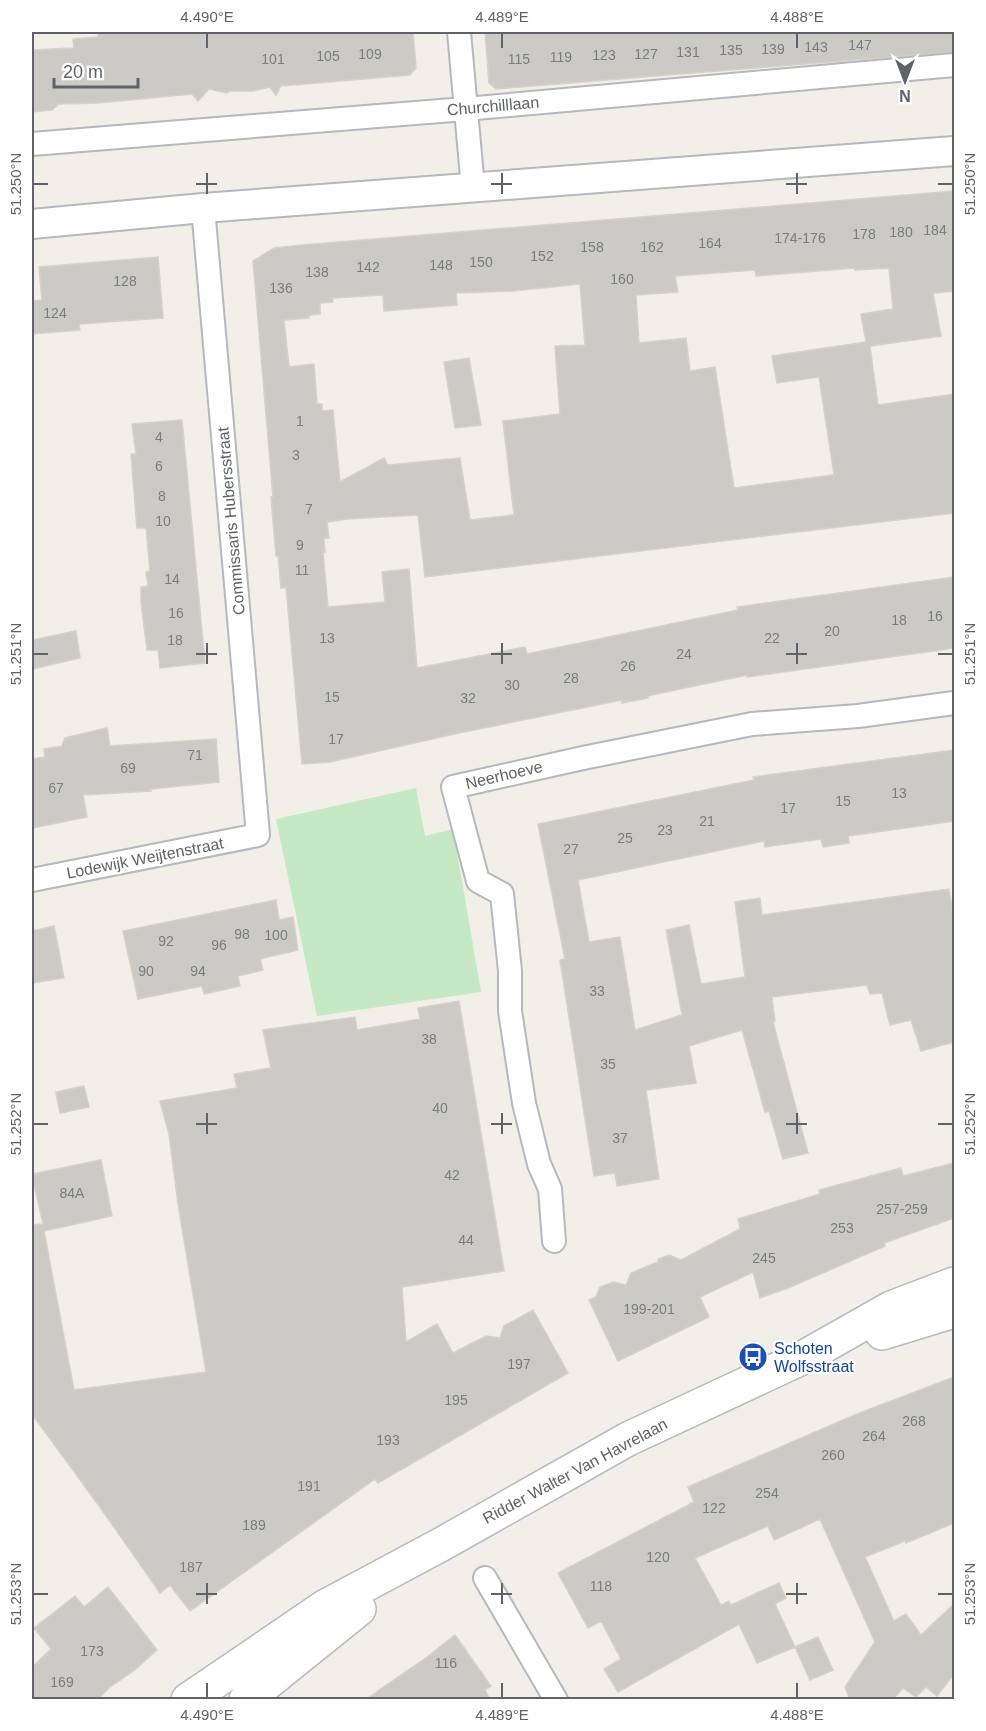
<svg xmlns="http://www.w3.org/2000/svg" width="986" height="1731" font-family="Helvetica,sans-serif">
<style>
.green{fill:#c5e8c5}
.building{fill:#cccac5;stroke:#d6d1c6;stroke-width:1.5;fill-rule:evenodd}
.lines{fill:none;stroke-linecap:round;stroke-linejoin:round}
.minor-casing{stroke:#b5b8bc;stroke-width:26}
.tertiary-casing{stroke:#b5b8bc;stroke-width:32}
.secondary-casing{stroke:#b6babf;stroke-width:36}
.minor{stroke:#fff;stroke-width:22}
.tertiary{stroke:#fff;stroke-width:28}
.secondary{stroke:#fff;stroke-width:33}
.ticks{fill:none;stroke:#5f6368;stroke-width:2}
.labels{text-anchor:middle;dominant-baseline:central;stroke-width:4.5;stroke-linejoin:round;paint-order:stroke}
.number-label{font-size:14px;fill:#7a7d7f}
.street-label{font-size:16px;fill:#5f6368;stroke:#fff}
.transit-label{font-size:16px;fill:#164399;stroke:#fff;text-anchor:start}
.neatline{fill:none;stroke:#5f6368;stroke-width:2}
.ticks-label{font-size:15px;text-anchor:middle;fill:#5f6368}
</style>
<rect width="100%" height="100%" fill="#f1efe8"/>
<path class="green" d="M416,788L425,836L453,829L481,992L317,1016L276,819Z"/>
<path class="building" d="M98,32H413L416,68L410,75L281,86L276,95L270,87L253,91H230L227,93L209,89L198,101L192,94L98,103L59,104L52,110L32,112V50L74,48L73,39L98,37Z
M485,32H954V52L496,89L489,83Z
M954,191V291L933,293L941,336L870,346L878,405L954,394V513L425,577L418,515L347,519L327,522L329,538H324L325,552H323L328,607L385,602L382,572L409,569L417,668L525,647L527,654L738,610L737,607L954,577V648L747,677V675L647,696L648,698L622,703V700L459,733L330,762L302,764L286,587L281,588L278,556H276L271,497H273L253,261L274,248L302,245ZM855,268V270L889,268L893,309L861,314L866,342L772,356L777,383L819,377L834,475L734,488L715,367L690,371L686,338L639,343L636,295L678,292L675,276L755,270L756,276ZM580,284L585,345L555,346L560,414L503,421L514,515L470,520L460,458L388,465L384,458L340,482L333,410L322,411V404H317L314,364L289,367L284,320L309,318V315L320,314V303L333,302L332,298L383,295L384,311L457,305L456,293L513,291Z
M158,257L163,318L79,324L80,330L32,334V301L42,300L39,267Z
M469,358L481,425L455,428L444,362Z
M182,420L205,663L160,668L158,650H147L141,602V587L148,586L146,572L150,571L146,528H137L131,454H136L132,424Z
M76,631L80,658L32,669V640Z
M107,728L110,746L216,739L219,782L150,789L151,791L83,795L87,817L32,828V759L45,757L44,749L62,746L65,738Z
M954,750V821L848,836L849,843L823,847L821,839L765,847L764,841L578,880L589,942L620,937L635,1030L682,1015L666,930L689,925L701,984L745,977L735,902L760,898L762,915L949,889L954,923V1042L921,1051L911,1020L890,1025L882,993L870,994L867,985L772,997L775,1021L773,1022L808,1153L783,1159L769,1111L765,1112L742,1030L689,1046L696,1083L646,1090L659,1179L617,1186L615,1173L594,1176L560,960L565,959L538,824L754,780L753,777Z
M276,900L279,920L293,917L298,950L260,959L263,970L238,976L240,986L204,994L202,986L138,999L123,931Z
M54,926L64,978L32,983V931Z
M459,1001L504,1271L402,1287L406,1342L437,1324L453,1353L486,1336L500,1338L504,1326L533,1310L568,1373L378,1483L375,1479L190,1611L170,1585L160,1593L102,1510L32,1414V1225L43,1224L32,1174L101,1160L112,1216L44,1231L74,1390L206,1372L178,1204L169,1134L160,1101L237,1088L234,1074L271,1068L263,1030L355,1017L357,1030L420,1019L418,1008Z
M84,1086L89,1107L60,1113L56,1092Z
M954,1163V1218L884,1243L885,1246L788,1288L760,1298L753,1272L700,1297L709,1317L618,1361L589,1300L596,1297L600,1287L613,1282L626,1285L631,1273L658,1262V1259L669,1255L681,1260L740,1229L738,1219L820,1194L819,1190L901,1168L903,1176Z
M954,1377V1523L906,1543L905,1541L865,1557L894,1621L906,1614L921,1635L954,1604V1674L937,1696L926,1687L916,1697L903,1688L892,1700H850L845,1687L875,1642L820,1519L774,1540L768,1526L695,1558L721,1605L729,1601L731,1605L779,1583L786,1598L775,1604L795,1647L757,1663L739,1624L618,1692L604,1669L621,1659L601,1621L588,1628L558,1573L694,1502L688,1487L857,1414Z
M108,1587L157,1650L136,1669L109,1688L97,1700H32V1667L51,1649L34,1628L75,1596L84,1607Z
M455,1635L491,1686L485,1690L490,1700H365L427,1657Z
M818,1637L833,1670L810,1680L795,1647Z"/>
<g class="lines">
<g class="minor-casing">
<path id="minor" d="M459,32L473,188
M32,144L465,109L954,65
M32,880L258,835L203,208
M554,1241L550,1189L539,1164L524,1103L510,1011V971L502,894L478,881L453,787L583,758L752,724L858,716L954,703
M485,1578L556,1700"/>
</g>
<g class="tertiary-casing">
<path id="tertiary" d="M32,224L203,208L954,151"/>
</g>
<g class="secondary-casing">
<path id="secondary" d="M882,1333L954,1311
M188,1700L326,1606L442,1544L628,1439L808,1355L891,1308L954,1284
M246,1700L359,1609"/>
</g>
<use href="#minor" class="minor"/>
<use href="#tertiary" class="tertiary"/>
<use href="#secondary" class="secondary"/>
</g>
<path class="ticks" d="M207,33V48M502,33V48M797,33V48M207,173V194M502,173V194M797,173V194M33,184H48M196,184H217M491,184H512M786,184H807M938,184H953M207,643V664M502,643V664M797,643V664M33,654H48M196,654H217M491,654H512M786,654H807M938,654H953M207,1113V1134M502,1113V1134M797,1113V1134M33,1124H48M196,1124H217M491,1124H512M786,1124H807M938,1124H953M207,1583V1604M502,1583V1604M797,1583V1604M33,1594H48M196,1594H217M491,1594H512M786,1594H807M938,1594H953M207,1683V1698M502,1683V1698M797,1683V1698"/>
<defs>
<g id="bus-disc" transform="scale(1.5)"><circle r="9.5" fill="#1a4fb4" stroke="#fff"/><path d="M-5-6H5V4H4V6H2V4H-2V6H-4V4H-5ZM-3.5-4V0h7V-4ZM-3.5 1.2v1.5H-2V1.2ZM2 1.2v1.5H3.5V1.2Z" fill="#fff"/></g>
</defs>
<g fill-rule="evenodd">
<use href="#bus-disc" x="753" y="1357"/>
</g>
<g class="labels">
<g class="number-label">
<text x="860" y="45">147</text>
<text x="816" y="47">143</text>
<text x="773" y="49">139</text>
<text x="731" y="50">135</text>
<text x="688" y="52">131</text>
<text x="370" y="54">109</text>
<text x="646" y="54">127</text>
<text x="604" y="55">123</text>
<text x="328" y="56">105</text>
<text x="561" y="57">119</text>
<text x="273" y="59">101</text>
<text x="519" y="59">115</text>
<text x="935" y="230">184</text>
<text x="901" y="232">180</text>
<text x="864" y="234">178</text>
<text x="800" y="238">174-176</text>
<text x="710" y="243">164</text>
<text x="592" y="247">158</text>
<text x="652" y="247">162</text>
<text x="542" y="256">152</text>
<text x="481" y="262">150</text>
<text x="441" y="265">148</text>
<text x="368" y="267">142</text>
<text x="317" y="272">138</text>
<text x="622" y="279">160</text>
<text x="125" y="281">128</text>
<text x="281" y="288">136</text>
<text x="55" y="313">124</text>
<text x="300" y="421">1</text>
<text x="159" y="437">4</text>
<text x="296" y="455">3</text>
<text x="159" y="466">6</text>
<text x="162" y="496">8</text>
<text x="309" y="509">7</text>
<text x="163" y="521">10</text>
<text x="300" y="545">9</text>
<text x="302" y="570">11</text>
<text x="172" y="579">14</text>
<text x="176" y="613">16</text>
<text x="935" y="616">16</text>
<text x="899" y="620">18</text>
<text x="832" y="631">20</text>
<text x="327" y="638">13</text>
<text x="772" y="638">22</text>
<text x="175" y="640">18</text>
<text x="684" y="654">24</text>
<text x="628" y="666">26</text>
<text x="571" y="678">28</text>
<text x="512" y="685">30</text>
<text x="332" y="697">15</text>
<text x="468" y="698">32</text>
<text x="336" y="739">17</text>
<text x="195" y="755">71</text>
<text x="128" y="768">69</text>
<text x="56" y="788">67</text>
<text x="899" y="793">13</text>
<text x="843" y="801">15</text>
<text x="788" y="808">17</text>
<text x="707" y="821">21</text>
<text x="665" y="830">23</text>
<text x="625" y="838">25</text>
<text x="571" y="849">27</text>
<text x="242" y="934">98</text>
<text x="276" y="935">100</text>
<text x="166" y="941">92</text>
<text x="219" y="945">96</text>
<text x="146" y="971">90</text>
<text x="198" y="971">94</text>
<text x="597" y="991">33</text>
<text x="429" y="1039">38</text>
<text x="608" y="1064">35</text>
<text x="440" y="1108">40</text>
<text x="620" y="1138">37</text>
<text x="452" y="1175">42</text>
<text x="72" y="1193">84A</text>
<text x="902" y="1209">257-259</text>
<text x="842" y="1228">253</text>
<text x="466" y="1240">44</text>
<text x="764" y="1258">245</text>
<text x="649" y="1309">199-201</text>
<text x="519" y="1364">197</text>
<text x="456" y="1400">195</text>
<text x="914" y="1421">268</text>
<text x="874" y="1436">264</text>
<text x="388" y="1440">193</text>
<text x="833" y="1455">260</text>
<text x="309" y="1486">191</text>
<text x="767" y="1493">254</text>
<text x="714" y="1508">122</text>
<text x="254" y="1525">189</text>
<text x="658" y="1557">120</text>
<text x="191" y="1567">187</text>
<text x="601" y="1586">118</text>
<text x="92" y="1651">173</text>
<text x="446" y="1663">116</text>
<text x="62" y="1682">169</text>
</g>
<g class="street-label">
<text transform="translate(493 106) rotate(-5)">Churchilllaan</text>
<text transform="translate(231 521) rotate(-95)">Commissaris Hubersstraat</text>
<text transform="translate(504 775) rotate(-13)">Neerhoeve</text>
<text transform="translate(145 858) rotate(-11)">Lodewijk Weijtenstraat</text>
<text transform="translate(575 1471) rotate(-28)">Ridder Walter Van Havrelaan</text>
</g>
<g class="transit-label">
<text x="774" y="1348">Schoten<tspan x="774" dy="18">Wolfsstraat</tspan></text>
</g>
</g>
<rect width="986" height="1731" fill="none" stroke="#ffffff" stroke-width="66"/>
<g transform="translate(905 81) rotate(180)" stroke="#ffffff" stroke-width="4.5" paint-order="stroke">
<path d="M0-4.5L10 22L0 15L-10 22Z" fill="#5f6368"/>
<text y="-9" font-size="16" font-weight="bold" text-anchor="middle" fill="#5f6368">N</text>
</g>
<path d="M54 78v9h84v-9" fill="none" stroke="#5f6368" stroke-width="3"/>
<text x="63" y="78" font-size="18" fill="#5f6368" stroke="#ffffff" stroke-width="4.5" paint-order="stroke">20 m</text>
<rect x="33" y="33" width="920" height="1665" class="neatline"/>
<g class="ticks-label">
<text x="207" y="22">4.490°E</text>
<text x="502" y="22">4.489°E</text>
<text x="797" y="22">4.488°E</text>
<text transform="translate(970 184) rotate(-90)" y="5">51.250°N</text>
<text transform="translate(16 184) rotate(-90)" y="5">51.250°N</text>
<text transform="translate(970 654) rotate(-90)" y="5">51.251°N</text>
<text transform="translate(16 654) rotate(-90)" y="5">51.251°N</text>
<text transform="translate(16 1124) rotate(-90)" y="5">51.252°N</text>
<text transform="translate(970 1124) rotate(-90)" y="5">51.252°N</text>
<text transform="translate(16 1594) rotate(-90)" y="5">51.253°N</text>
<text transform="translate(970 1594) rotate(-90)" y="5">51.253°N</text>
<text x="207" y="1720">4.490°E</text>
<text x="502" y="1720">4.489°E</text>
<text x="797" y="1720">4.488°E</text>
</g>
</svg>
